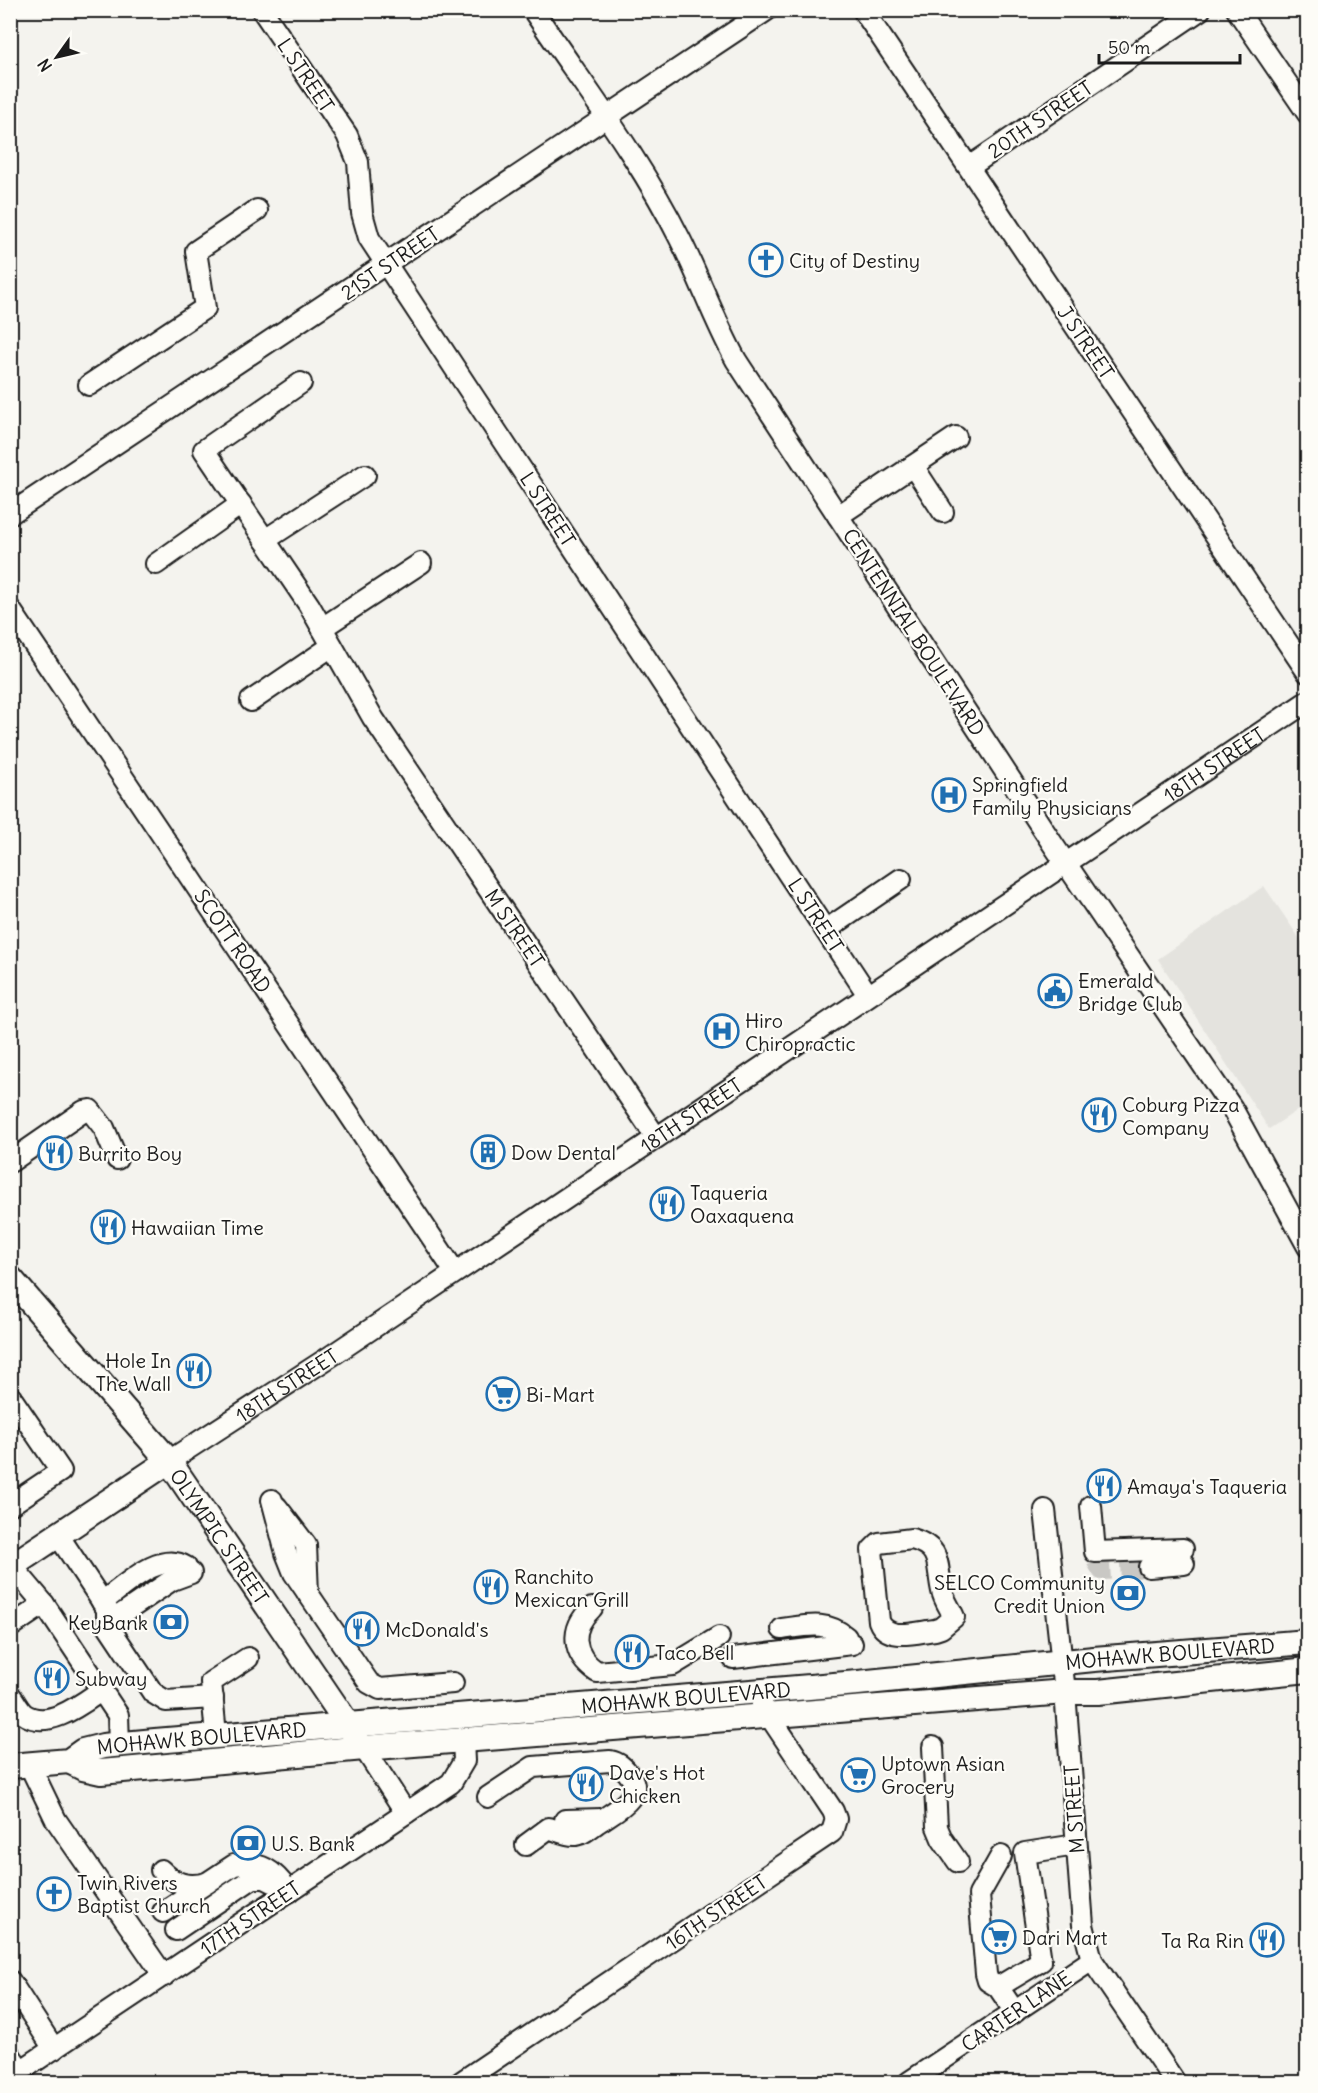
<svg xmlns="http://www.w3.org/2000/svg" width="1318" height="2093" font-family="Delius,sans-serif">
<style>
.built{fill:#e4e3de}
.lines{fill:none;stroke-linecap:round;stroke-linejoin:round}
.minor-tunnel{stroke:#c9c8c4;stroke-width:20;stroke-dasharray:20 10;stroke-linecap:butt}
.minor-casing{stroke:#1c1c1c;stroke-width:24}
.major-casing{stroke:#1c1c1c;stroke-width:28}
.minor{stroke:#fdfcf7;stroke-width:20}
.major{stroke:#fdfcf7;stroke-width:24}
.labels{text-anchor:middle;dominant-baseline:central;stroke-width:4.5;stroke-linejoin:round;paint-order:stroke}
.street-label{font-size:20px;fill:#1c1c1c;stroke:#fdfcf7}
.poi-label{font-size:20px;fill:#1c1c1c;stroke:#fdfcf7;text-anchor:start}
</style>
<rect width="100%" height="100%" fill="#f4f3ee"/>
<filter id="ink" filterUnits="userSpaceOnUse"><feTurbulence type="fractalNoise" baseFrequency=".0167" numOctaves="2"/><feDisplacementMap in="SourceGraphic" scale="12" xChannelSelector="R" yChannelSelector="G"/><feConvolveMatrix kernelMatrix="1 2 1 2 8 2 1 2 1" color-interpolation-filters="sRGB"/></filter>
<g filter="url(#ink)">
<path class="built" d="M1264,886L1308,951L1307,1104L1269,1129L1158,959Z"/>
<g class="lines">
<path class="minor-tunnel" d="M1096,1560L1102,1570L1149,1567"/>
<g class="minor-casing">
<g id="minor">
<path d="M262,10L347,135L358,162L362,213L369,238L868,995"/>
<path d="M533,10C583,85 640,158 680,239C700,279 714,320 736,360L1054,846L1232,1108L1308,1247"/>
<path d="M863,10L1308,673"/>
<path d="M1237,10L1308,114"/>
<path d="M969,167L1200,10"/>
<path d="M301,383L204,450L309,605L373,718L656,1137"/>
<path d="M89,385L205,308L196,251L257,210"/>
<path d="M913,466L943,512"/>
<path d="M10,514L767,10"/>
<path d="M838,516L956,437"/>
<path d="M265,540L365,475"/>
<path d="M156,564L241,504"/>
<path d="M10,609L455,1272"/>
<path d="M322,628L421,563"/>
<path d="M251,701L332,646"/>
<path d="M826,930L901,879"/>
<path d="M10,1162L84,1111L90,1110L104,1128L117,1159"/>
<path d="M10,1396L61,1471L10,1505"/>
<path id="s1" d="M169,1461L331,1356L1308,701"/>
<path d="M272,1500L286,1553L294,1573L369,1683L380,1689L453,1683"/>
<path d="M1091,1506L1095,1552L1183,1549"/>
<path d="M277,1507L306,1545L308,1594"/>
<path d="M1045,1510L1065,1692L1083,1925L1092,1960L1175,2082"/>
<path d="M58,1535L107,1609V1624L153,1693L166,1701L213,1698"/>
<path d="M912,1539C943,1548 936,1565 942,1591C944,1600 950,1608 954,1617L941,1628L935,1630C917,1632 887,1642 879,1621L872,1550L879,1543Z"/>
<path d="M12,1566L44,1604L118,1715L119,1744"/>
<path d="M1149,1567L1184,1564"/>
<path d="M102,1602C125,1586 159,1550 186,1567"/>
<path d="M592,1608C569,1629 572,1655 597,1672L673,1665L719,1637"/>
<path d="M107,1624L172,1580L191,1573"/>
<path d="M10,1627L44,1604"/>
<path d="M782,1629C806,1626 827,1620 846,1637"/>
<path d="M733,1658L852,1644"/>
<path d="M10,1695C15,1701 19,1710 24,1714C48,1731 83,1703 102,1690"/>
<path d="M216,1735L211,1682L248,1658"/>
<path d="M933,1747L937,1827L942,1839L958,1862"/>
<path d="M364,1748L406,1813"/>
<path d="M29,1764L56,1820L164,1976"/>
<path d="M488,1797L533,1767L610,1761C619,1763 622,1766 628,1773C647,1796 616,1810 600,1821C593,1825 585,1834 576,1835C567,1836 558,1831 549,1828L526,1845"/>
<path d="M565,1820L603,1819"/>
<path d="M161,1870C174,1884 188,1888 207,1883"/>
<path d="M163,1912L234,1865C261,1861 274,1870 289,1892"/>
<path d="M176,1930L253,1878H265L273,1882"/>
<path d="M10,1981L54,2049"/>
<path d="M998,1987L988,1981L986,1974L979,1895L1001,1856"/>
<path d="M1015,2012L998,1987L1041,1961L1025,1853L1076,1845"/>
<path d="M10,2055L21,2071"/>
<path d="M10,2078L451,1783L464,1761L463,1741"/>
<path d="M461,2082L832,1832L836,1819L833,1811L762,1705"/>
<path d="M909,2082L1092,1960"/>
</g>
</g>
<g class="major-casing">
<g id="major">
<path id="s2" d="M10,1278L169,1461L355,1735"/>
<path d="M10,1567L169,1461"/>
<path d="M69,1761L83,1768L101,1772L364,1748L1065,1692H1098L1308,1670"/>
<path id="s3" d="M10,1766L69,1761L83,1751L103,1746L155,1741L858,1683L1094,1659L1308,1642"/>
</g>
</g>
<use href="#minor" class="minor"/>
<use href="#major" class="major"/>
</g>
</g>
<defs>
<g id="church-ring" transform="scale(1.725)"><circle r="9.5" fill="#fdfcf7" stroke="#1f6fb2" stroke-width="1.5"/><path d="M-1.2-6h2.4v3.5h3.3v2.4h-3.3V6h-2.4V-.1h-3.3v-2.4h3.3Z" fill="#1f6fb2"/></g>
<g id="hospital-ring" transform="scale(1.725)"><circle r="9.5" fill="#fdfcf7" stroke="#1f6fb2" stroke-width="1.5"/><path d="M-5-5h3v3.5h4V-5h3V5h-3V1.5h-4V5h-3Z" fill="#1f6fb2"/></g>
<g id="civic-ring" transform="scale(1.725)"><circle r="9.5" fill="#fdfcf7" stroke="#1f6fb2" stroke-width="1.5"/><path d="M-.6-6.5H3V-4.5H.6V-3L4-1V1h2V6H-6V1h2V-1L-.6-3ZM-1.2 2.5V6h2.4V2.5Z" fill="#1f6fb2"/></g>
<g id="restaurant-ring" transform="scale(1.725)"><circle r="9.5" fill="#fdfcf7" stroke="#1f6fb2" stroke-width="1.5"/><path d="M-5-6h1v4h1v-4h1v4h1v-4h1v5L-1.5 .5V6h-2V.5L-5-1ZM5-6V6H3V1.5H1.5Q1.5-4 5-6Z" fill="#1f6fb2"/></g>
<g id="building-ring" transform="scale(1.725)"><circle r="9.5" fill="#fdfcf7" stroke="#1f6fb2" stroke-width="1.5"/><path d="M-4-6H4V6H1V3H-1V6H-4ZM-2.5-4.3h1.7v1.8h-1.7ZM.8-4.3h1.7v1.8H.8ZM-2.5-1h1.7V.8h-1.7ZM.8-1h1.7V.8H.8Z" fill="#1f6fb2"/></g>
<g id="supermarket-ring" transform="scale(1.725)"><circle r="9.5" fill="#fdfcf7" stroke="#1f6fb2" stroke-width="1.5"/><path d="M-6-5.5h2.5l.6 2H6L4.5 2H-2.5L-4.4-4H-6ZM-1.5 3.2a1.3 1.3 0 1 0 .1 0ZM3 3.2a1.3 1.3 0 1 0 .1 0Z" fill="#1f6fb2"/></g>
<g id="bank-ring" transform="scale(1.725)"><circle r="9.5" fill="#fdfcf7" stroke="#1f6fb2" stroke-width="1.5"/><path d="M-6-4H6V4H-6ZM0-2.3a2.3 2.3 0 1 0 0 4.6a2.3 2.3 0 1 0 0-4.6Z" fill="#1f6fb2"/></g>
</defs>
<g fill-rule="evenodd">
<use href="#church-ring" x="766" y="260"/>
<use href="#hospital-ring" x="949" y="795"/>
<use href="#civic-ring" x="1055" y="991"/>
<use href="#hospital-ring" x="722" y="1031"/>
<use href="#restaurant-ring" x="1099" y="1115"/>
<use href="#building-ring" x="488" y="1152"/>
<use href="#restaurant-ring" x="55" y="1153"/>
<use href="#restaurant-ring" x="667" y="1204"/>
<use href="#restaurant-ring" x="108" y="1227"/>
<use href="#restaurant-ring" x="194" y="1371"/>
<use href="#supermarket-ring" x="503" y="1394"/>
<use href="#restaurant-ring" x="1104" y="1486"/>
<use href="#restaurant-ring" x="491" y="1587"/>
<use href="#bank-ring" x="1128" y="1593"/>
<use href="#bank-ring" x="171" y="1622"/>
<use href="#restaurant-ring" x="362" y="1629"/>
<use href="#restaurant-ring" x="632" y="1652"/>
<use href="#restaurant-ring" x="52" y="1678"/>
<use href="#supermarket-ring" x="858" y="1775"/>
<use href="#restaurant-ring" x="586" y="1784"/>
<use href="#bank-ring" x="248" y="1843"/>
<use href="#church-ring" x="54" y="1894"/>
<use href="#supermarket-ring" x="999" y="1937"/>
<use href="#restaurant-ring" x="1267" y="1940"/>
</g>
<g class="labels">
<g class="street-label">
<text transform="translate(306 75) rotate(56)">L STREET</text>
<text transform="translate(1040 119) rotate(-34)">20TH STREET</text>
<text transform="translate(390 263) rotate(-34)">21ST STREET</text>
<text transform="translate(1086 342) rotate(56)">J STREET</text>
<text transform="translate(548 509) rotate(57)">L STREET</text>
<text transform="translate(914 632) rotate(57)">CENTENNIAL BOULEVARD</text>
<text stroke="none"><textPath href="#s1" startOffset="1256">18TH STREET</textPath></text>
<text transform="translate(816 915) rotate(57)">L STREET</text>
<text transform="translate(515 928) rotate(56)">M STREET</text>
<text transform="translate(233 941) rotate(56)">SCOTT ROAD</text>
<text stroke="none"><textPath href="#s1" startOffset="626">18TH STREET</textPath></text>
<text stroke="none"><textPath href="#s1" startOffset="140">18TH STREET</textPath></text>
<text stroke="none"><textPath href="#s2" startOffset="333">OLYMPIC STREET</textPath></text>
<text stroke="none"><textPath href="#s3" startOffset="1168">MOHAWK BOULEVARD</textPath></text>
<text stroke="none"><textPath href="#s3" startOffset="682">MOHAWK BOULEVARD</textPath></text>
<text stroke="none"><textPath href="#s3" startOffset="196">MOHAWK BOULEVARD</textPath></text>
<text transform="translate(1074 1809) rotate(-94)">M STREET</text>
<text transform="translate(716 1912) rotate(-34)">16TH STREET</text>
<text transform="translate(250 1918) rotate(-34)">17TH STREET</text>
<text transform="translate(1016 2011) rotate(-34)">CARTER LANE</text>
</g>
<g class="poi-label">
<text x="789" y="260">City of Destiny</text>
<text x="972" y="784">Springfield<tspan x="972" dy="23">Family Physicians</tspan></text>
<text x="1078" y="980">Emerald<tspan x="1078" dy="23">Bridge Club</tspan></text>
<text x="745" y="1020">Hiro<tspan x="745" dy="23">Chiropractic</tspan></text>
<text x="1122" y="1104">Coburg Pizza<tspan x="1122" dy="23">Company</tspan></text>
<text x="511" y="1152">Dow Dental</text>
<text x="78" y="1153">Burrito Boy</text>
<text x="690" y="1192">Taqueria<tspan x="690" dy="23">Oaxaquena</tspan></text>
<text x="131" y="1227">Hawaiian Time</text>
<text x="171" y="1360" text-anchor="end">Hole In<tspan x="171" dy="23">The Wall</tspan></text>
<text x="526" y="1394">Bi-Mart</text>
<text x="1127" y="1486">Amaya's Taqueria</text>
<text x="514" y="1576">Ranchito<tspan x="514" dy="23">Mexican Grill</tspan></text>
<text x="1105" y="1582" text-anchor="end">SELCO Community<tspan x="1105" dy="23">Credit Union</tspan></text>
<text x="148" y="1622" text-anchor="end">KeyBank</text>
<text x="385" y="1629">McDonald's</text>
<text x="655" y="1652">Taco Bell</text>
<text x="75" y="1678">Subway</text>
<text x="881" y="1763">Uptown Asian<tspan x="881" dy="23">Grocery</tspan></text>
<text x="609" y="1772">Dave's Hot<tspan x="609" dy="23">Chicken</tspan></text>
<text x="271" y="1843">U.S. Bank</text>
<text x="77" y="1882">Twin Rivers<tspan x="77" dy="23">Baptist Church</tspan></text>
<text x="1022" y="1937">Dari Mart</text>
<text x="1244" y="1940" text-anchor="end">Ta Ra Rin</text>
</g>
</g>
<rect width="1318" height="2093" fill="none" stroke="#fdfcf7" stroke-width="36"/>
<rect x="18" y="18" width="1282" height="2057" fill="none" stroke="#1c1c1c" stroke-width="2" filter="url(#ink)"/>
<g transform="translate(57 57) rotate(236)" stroke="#fdfcf7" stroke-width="4.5" paint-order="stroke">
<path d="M0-4.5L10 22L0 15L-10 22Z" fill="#1c1c1c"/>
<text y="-9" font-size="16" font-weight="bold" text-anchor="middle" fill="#1c1c1c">N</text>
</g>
<path d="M1099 54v9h141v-9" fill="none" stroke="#1c1c1c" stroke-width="3"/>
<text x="1108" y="54" font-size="18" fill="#1c1c1c" stroke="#fdfcf7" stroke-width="4.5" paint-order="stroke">50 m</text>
</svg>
